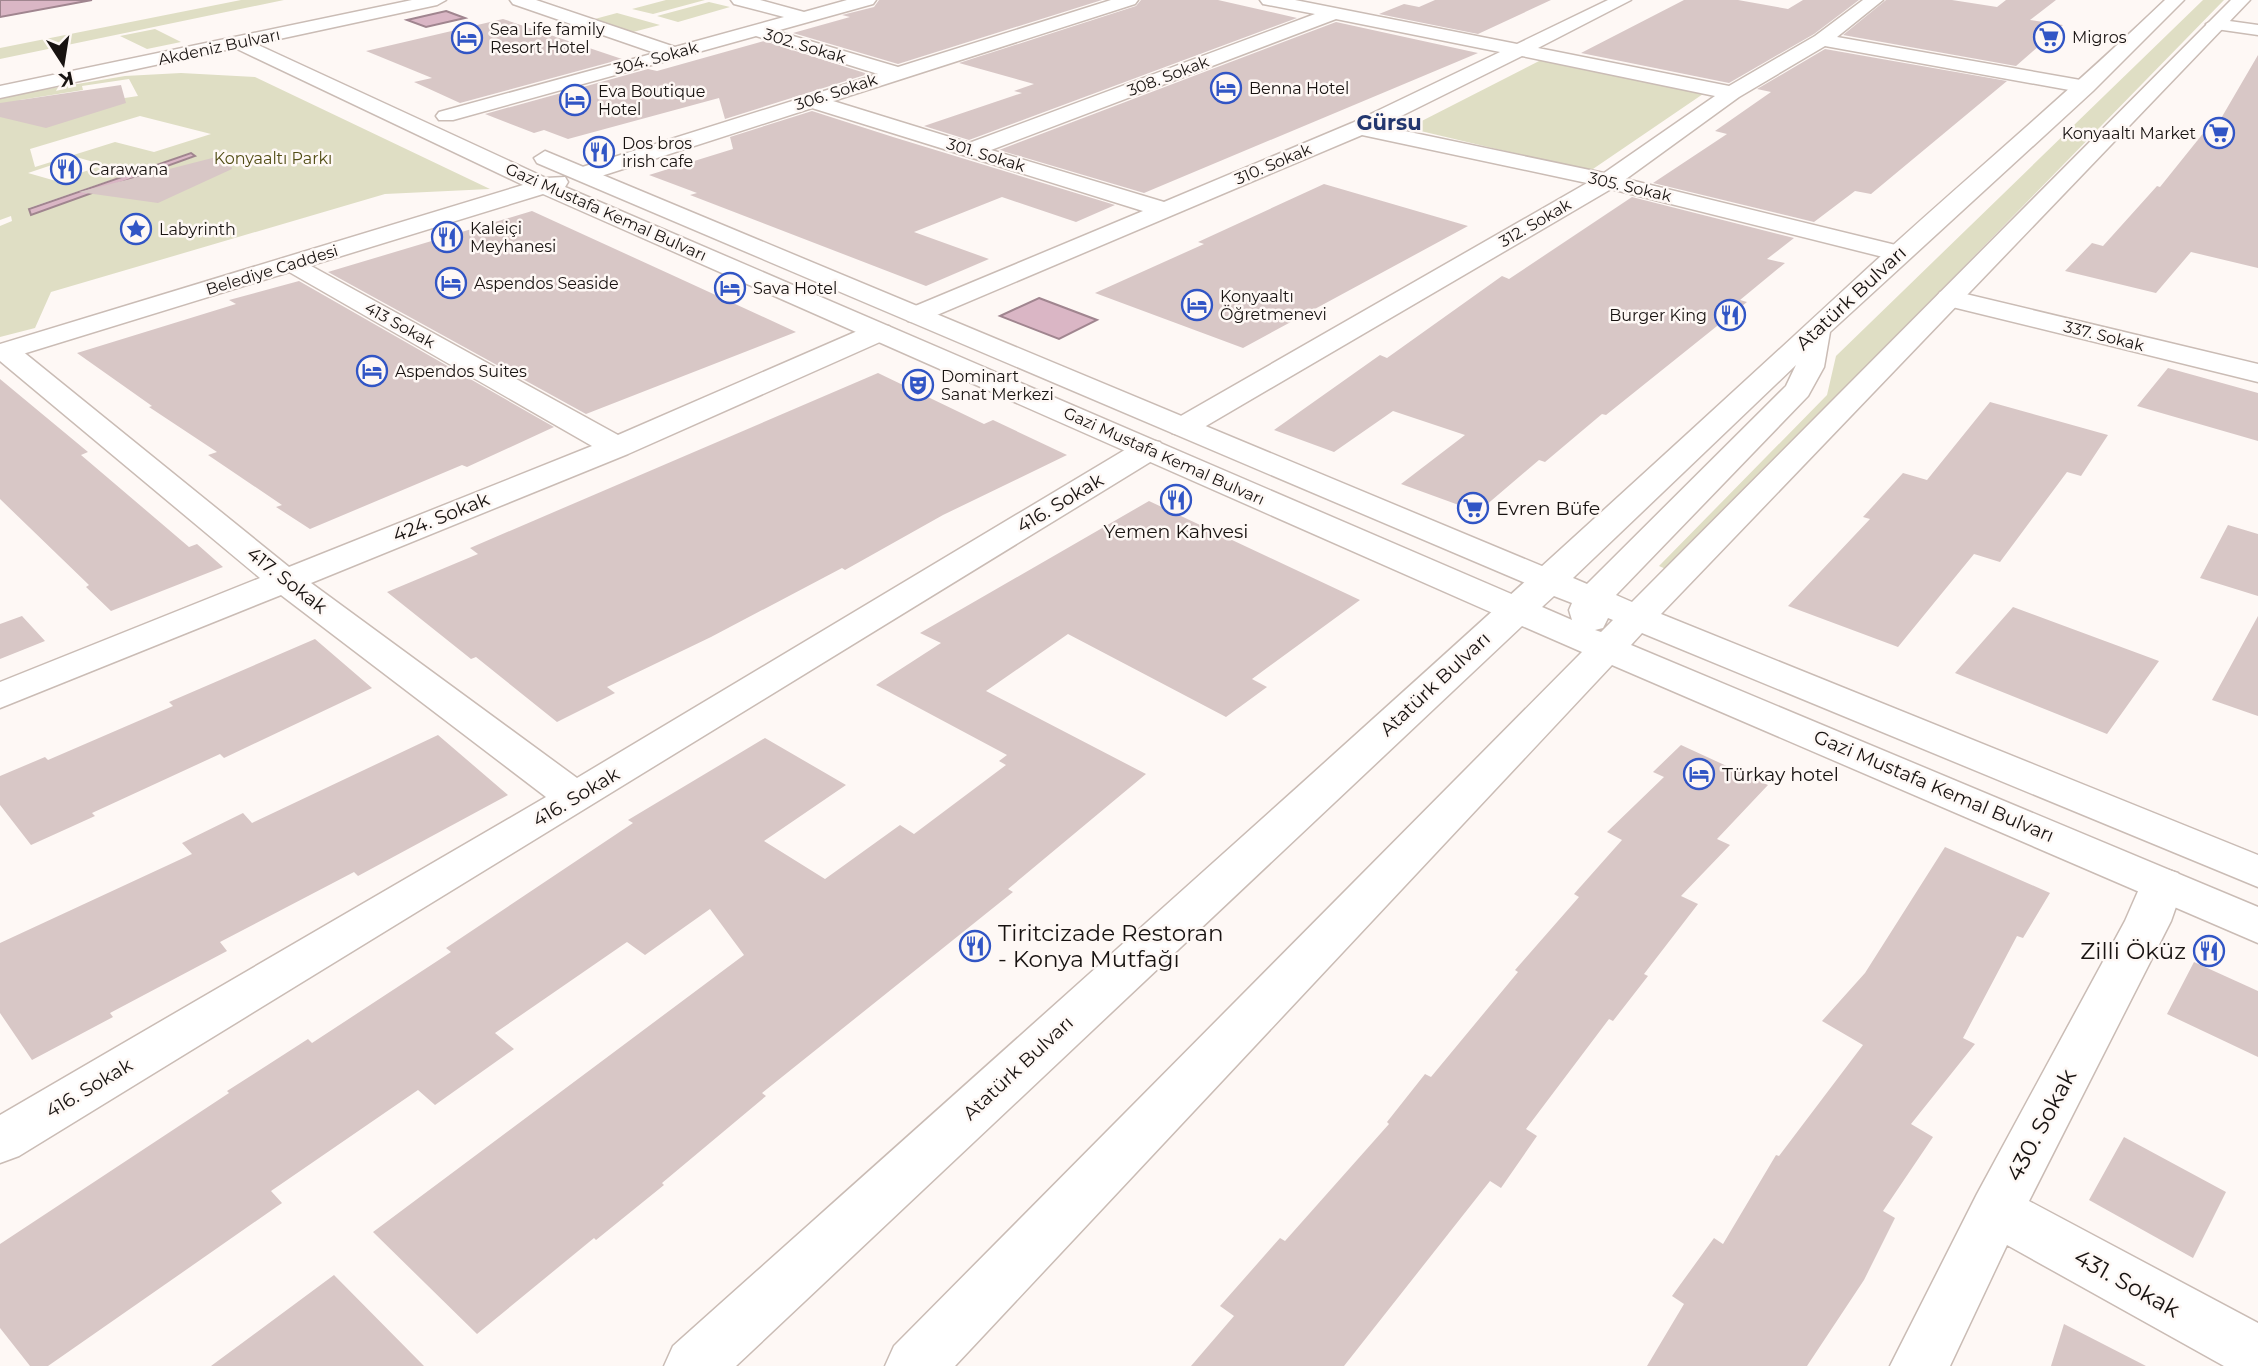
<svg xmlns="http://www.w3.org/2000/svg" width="2258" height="1366" font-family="Montserrat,sans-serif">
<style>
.green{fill:#dfdec4;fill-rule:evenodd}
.water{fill:#dab6c5;stroke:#a0858f;stroke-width:2}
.building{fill:#d8c7c6}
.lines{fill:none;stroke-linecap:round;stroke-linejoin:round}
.street-casing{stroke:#cabcb5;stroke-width:3}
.secondary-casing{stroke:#cabcb5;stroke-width:3}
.primary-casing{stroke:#cabcb5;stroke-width:3}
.street{fill:#fff;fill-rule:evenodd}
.secondary{fill:#fff;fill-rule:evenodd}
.primary{fill:#fff;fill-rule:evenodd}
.labels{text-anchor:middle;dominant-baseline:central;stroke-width:5;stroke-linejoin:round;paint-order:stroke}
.far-poi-label{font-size:16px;fill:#181311;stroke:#fef8f5;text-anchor:start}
.far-street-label{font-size:16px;fill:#181311;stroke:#fef8f5}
.far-park-label{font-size:16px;fill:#524e16;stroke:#fef8f5}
.street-label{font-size:19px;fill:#181311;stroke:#fef8f5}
.poi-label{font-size:19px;fill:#181311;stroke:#fef8f5;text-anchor:start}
.far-district-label{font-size:21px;font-weight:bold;fill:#23376f;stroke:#fef8f5}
.near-poi-label{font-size:23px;fill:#181311;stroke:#fef8f5;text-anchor:start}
.near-street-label{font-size:23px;fill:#181311;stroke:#fef8f5}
</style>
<rect width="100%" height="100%" fill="#fef8f5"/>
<path class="green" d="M241,0H284L0,59V48Z
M666,0H705L653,14L632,9Z
M2203,0H2224L1668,570L1659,566L1827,395L1836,356Z
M709,2L730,7L678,22L657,16Z
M617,13L660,25L633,32L591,20Z
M155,29L181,42L147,49L120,36Z
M1541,60L1703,94L1590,171L1408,128Z
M181,73L255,77L490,189L385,194L51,292L35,328L0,337V226L12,221L11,216L0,220V97L125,76ZM129,79L138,96L25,113L20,100L83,90L82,86ZM140,116L211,134L154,152L115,142L35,167L30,149ZM190,153L194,157L30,214L29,208ZM76,157L104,165L56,181L28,173Z"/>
<path class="water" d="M0,0H92L0,17Z
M446,11L465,18L426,27L407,20Z
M191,153L195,156L31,215L29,209Z
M1039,298L1097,320L1059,339L1000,316Z"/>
<path class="building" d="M879,0H1102L898,64L793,33L850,17L842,15L874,7Z
M1141,0H1218L1297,18L969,140L924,126L1022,93L1014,91L1034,84L959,63L1136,6Z
M1435,0H1551L1478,34L1379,14L1404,4L1419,7Z
M1684,0H1738L1788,9L1803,0H1859L1814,34L1729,83L1581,53Z
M1886,0H1952L1997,7L2006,0H2056L2030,20L2063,25L2016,66L1843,35Z
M503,19L622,59L460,103L414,82L432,78L366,51Z
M1336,22L1478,53L1144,193L999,150Z
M764,41L868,74L725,119L719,98L568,139L544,130L534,133L485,114L648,69L657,71Z
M1825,49L2007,81L1871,194L1855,191L1814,222L1653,183L1727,134L1715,131L1771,92L1757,89Z
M2258,55V268L2191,252L2156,293L2065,271L2092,243L2103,246L2157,186L2160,187L2209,126L2216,127Z
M121,85L126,103L46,128L0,117V103Z
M812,111L893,137L1115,205L1076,222L1002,197L914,232L989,259L926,286L690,195L697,193L649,175L733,149L730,137Z
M228,154L232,169L158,203L79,192Z
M1324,184L1468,226L1243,348L1095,293L1204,244L1198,242Z
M1632,197L1794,238L1767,259L1785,263L1740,300L1747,302L1606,415L1602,414L1545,462L1539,460L1478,512L1401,484L1465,435L1393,411L1334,452L1274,430L1380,355L1387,358L1502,276L1509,279Z
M532,211L672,275L796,332L586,414L328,272Z
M299,281L554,427L467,467L462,465L310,529L276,507L282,505L208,455L217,452L149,407L152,406L77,353L236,304L229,300Z
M2168,368L2258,393V441L2137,406Z
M878,373L984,424L993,420L1067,455L943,515L845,570L842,568L711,637L607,687L615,693L557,722L476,657L471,659L387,592L478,554L470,548Z
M0,379L88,452L81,455L155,518L189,547L197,544L223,567L111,611L86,587L89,585L0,499Z
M1990,402L2108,435L2081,476L2067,472L2000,562L1974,554L1898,647L1788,606L1870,519L1863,517L1903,473L1927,480Z
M1149,501L1360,600L1252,679L1267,687L1226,717L1068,634L986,691L1146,774L1008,889L1013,892L762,1093L766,1096L662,1183L664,1185L596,1240L594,1238L477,1334L373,1232L744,955L710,909L645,955L627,942L495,1033L514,1049L435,1105L418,1090L271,1191L282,1203L48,1366H30L0,1328V1244L229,1093L227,1091L308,1039L312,1043L451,952L446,948L633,823L628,820L765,738L846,785L764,841L825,879L900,825L914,834L1006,765L999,761L1007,755L876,685L941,643L920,633Z
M2228,525L2258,534V596L2200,578Z
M2013,607L2159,661L2107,734L1955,673Z
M22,616L45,641L0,659V624Z
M2258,616V716L2212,700Z
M315,639L372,688L224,758L220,754L92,813L95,816L31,845L0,805V776L45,757L48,760L173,706L169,702Z
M438,735L508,795L358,876L354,872L220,942L227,951L110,1013L113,1017L32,1060L0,1013V943L192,854L182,843L243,813L252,823Z
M1681,745L1768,785L1717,839L1730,845L1681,896L1698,904L1644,974L1648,976L1613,1021L1609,1019L1526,1129L1537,1136L1501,1188L1490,1181L1344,1366H1191L1234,1316L1220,1306L1280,1238L1285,1241L1389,1124L1387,1122L1425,1074L1431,1077L1518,972L1515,970L1579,897L1574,894L1622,840L1607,832L1664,777L1653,772Z
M1945,847L2050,893L2023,938L2017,936L1963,1038L1975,1044L1911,1124L1933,1137L1883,1211L1895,1218L1864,1280L1807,1366H1647L1684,1304L1672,1296L1714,1238L1723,1244L1776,1155L1779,1156L1863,1045L1822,1021L1865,973Z
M2194,962L2258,991V1057L2167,1014Z
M2124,1137L2226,1192L2193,1258L2089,1200Z
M334,1275L424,1366H211Z
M2064,1324L2146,1366H2051Z"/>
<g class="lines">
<g class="street-casing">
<path id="street" d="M510,0H536L675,47L784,17L734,4L731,0H760L804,12L847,0H876L873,4L776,31L898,67L1111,0H1138L1135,4L833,101L969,143L1315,14L1263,4L1260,0H1295L1517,44L1608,0H1631L1538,48L1729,86L1815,36L1863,0H1883L1837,37L2086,81L2096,87L2086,93L1825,46L1739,97L1626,179L1908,248L1912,253L1908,258L1899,261L1611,189L1194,433L1183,436L1172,433L1168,427L1172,421L1587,183L1362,135L918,323L908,321L904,315L908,309L1143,211L812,108L592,179H576L573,174L576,169L878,74L756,36L453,120H439L436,116L439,112L655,53L513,4ZM1336,19L1500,52L1352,123L1164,202L991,150ZM1522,56L1715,96L1604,173L1381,126Z
M2215,19L2258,25V35L2209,28L2206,24Z
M293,256L618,435L869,326H889L893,332L889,338L628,454L311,583L577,778L1138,442L1149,440L1160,442L1165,449L1160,456L19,1156L0,1163V1115L546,797L281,595L0,708V682L260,578L0,361V345L16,346L289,567L592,446L284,269L280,264L284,259Z
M1949,290L2258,364V382L1940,304L1936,298L1940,292Z
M2162,868L2178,873L2184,884L2171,921L2029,1201L2258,1323V1366H2224L2007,1245L1950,1366H1890L1977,1194L2125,921L2146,873Z"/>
</g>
<g class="secondary-casing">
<path id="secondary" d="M412,0H446L437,5L256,44L546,178L565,177L568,182L565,187L1530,602L1535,610L1530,618L1517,621L1504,618L543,194L0,361V344L523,185L235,48L0,98V86Z
M545,151L1561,574L1567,581L1561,588L1549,592L1537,588L537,163L534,158Z"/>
</g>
<g class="primary-casing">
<path id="primary" d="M2165,0H2184L2093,91L1830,332L1824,367L1808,396L1616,595L1632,602L2231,0H2250L1661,614L2258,855V887L1642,633L1631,645L2258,907V943L1612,665L955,1366H885L894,1346L1582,652L1522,626L736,1366H664L673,1346C1069,992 1467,638 1858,277C1959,184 2065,96 2165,0ZM1796,365L1786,386L1587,584L1573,578ZM1554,596L1572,603L1569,610L1572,620L1542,607ZM1608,618L1613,620L1601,632L1595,630L1603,628Z"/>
</g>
<use href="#street" class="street"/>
<use href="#secondary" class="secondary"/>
<use href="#primary" class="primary"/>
</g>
<defs>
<g id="supermarket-ring" transform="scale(1.575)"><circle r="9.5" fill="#fef8f5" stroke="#3155c5" stroke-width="1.5"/><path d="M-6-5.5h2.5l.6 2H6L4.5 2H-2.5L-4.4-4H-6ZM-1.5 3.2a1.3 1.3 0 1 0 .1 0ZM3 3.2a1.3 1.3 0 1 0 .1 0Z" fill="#3155c5"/></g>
<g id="hotel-ring" transform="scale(1.575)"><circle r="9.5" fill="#fef8f5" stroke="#3155c5" stroke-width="1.5"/><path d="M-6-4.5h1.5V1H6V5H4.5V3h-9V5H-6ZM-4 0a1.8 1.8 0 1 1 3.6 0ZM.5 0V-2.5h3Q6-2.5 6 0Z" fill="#3155c5"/></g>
<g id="restaurant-ring" transform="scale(1.575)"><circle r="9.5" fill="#fef8f5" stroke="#3155c5" stroke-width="1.5"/><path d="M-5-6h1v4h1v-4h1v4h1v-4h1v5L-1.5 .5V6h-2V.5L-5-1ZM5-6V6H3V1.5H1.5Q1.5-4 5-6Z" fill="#3155c5"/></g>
<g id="sight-ring" transform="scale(1.575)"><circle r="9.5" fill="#fef8f5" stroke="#3155c5" stroke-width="1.5"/><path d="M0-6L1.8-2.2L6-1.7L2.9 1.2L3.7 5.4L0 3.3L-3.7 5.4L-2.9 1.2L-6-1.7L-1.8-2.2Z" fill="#3155c5"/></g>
<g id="theatre-ring" transform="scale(1.575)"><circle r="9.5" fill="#fef8f5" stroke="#3155c5" stroke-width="1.5"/><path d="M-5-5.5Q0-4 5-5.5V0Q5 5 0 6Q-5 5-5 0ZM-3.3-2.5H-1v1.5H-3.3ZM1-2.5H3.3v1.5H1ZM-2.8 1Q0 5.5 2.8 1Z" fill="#3155c5"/></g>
</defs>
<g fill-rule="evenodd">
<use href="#supermarket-ring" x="2049" y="37"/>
<use href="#hotel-ring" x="467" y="38"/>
<use href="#hotel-ring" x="1226" y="88"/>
<use href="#hotel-ring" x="575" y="100"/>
<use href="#supermarket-ring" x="2219" y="133"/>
<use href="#restaurant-ring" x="599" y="152"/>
<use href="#restaurant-ring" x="66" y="169"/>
<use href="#sight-ring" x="136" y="229"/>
<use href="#restaurant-ring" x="447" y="237"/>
<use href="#hotel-ring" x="451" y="283"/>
<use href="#hotel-ring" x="730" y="288"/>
<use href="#hotel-ring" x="1197" y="305"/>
<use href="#restaurant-ring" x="1730" y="315"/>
<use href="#hotel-ring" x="372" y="371"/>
<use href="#theatre-ring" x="918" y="385"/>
<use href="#restaurant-ring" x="1176" y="500"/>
<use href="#supermarket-ring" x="1473" y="508"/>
<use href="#hotel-ring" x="1699" y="774"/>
<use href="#restaurant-ring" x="975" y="946"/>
<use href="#restaurant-ring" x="2209" y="951"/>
</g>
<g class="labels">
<g class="far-poi-label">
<text x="490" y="29">Sea Life family<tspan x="490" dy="18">Resort Hotel</tspan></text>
<text x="2072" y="37">Migros</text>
<text x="1249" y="88">Benna Hotel</text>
<text x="598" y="91">Eva Boutique<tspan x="598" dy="18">Hotel</tspan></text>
<text x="2196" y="133" text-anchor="end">Konyaaltı Market</text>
<text x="622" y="143">Dos bros<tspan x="622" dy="18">irish cafe</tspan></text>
<text x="89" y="169">Carawana</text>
<text x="470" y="228">Kaleiçi<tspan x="470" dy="18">Meyhanesi</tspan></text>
<text x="159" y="229">Labyrinth</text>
<text x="474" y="283">Aspendos Seaside</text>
<text x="753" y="288">Sava Hotel</text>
<text x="1220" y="296">Konyaaltı<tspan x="1220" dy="18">Öğretmenevi</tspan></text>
<text x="1707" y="315" text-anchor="end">Burger King</text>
<text x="395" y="371">Aspendos Suites</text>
<text x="941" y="376">Dominart<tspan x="941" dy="18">Sanat Merkezi</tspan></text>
</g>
<g class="far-street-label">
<text transform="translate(805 46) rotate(17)">302. Sokak</text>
<text transform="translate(219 47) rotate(-12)">Akdeniz Bulvarı</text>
<text transform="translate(656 58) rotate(-15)">304. Sokak</text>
<text transform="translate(1168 76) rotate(-21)">308. Sokak</text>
<text transform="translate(836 92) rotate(-18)">306. Sokak</text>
<text transform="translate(986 155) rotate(17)">301. Sokak</text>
<text transform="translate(1273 164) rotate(-23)">310. Sokak</text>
<text transform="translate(1630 187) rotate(13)">305. Sokak</text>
<text transform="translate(606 212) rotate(24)">Gazi Mustafa Kemal Bulvarı</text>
<text transform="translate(1535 223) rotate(-30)">312. Sokak</text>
<text transform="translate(272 270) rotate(-17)">Belediye Caddesi</text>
<text transform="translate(400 325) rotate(29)">413 Sokak</text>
<text transform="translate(2104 336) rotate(14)">337. Sokak</text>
<text transform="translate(1164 456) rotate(24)">Gazi Mustafa Kemal Bulvarı</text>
</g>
<g class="far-park-label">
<text x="273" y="158">Konyaaltı Parkı</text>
</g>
<g class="street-label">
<text transform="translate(1851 298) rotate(-43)">Atatürk Bulvarı</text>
<text transform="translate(1060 503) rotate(-31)">416. Sokak</text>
<text transform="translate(441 517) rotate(-22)">424. Sokak</text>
<text transform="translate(287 580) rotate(38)">417. Sokak</text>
<text transform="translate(1435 684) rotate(-43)">Atatürk Bulvarı</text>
<text transform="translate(1934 786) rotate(23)">Gazi Mustafa Kemal Bulvarı</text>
<text transform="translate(576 797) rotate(-31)">416. Sokak</text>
<text transform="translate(1018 1068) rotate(-43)">Atatürk Bulvarı</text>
<text transform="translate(89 1088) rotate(-31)">416. Sokak</text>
</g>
<g class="poi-label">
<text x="1496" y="508">Evren Büfe</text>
<text x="1176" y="531" text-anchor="middle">Yemen Kahvesi</text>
<text x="1722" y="774">Türkay hotel</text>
</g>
<g class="far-district-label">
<text x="1389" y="122">Gürsu</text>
</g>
<g class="near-poi-label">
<text x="998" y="933">Tiritcizade Restoran<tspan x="998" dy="26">- Konya Mutfağı</tspan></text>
<text x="2186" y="951" text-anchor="end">Zilli Öküz</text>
</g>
<g class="near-street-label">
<text transform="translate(2041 1125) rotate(-62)">430. Sokak</text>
<text transform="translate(2127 1283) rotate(29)">431. Sokak</text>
</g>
</g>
<g transform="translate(63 63) rotate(168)" stroke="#fef8f5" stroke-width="5" paint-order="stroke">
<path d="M0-5L12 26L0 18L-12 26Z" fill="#181311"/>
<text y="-10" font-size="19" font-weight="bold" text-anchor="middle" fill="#181311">K</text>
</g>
</svg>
